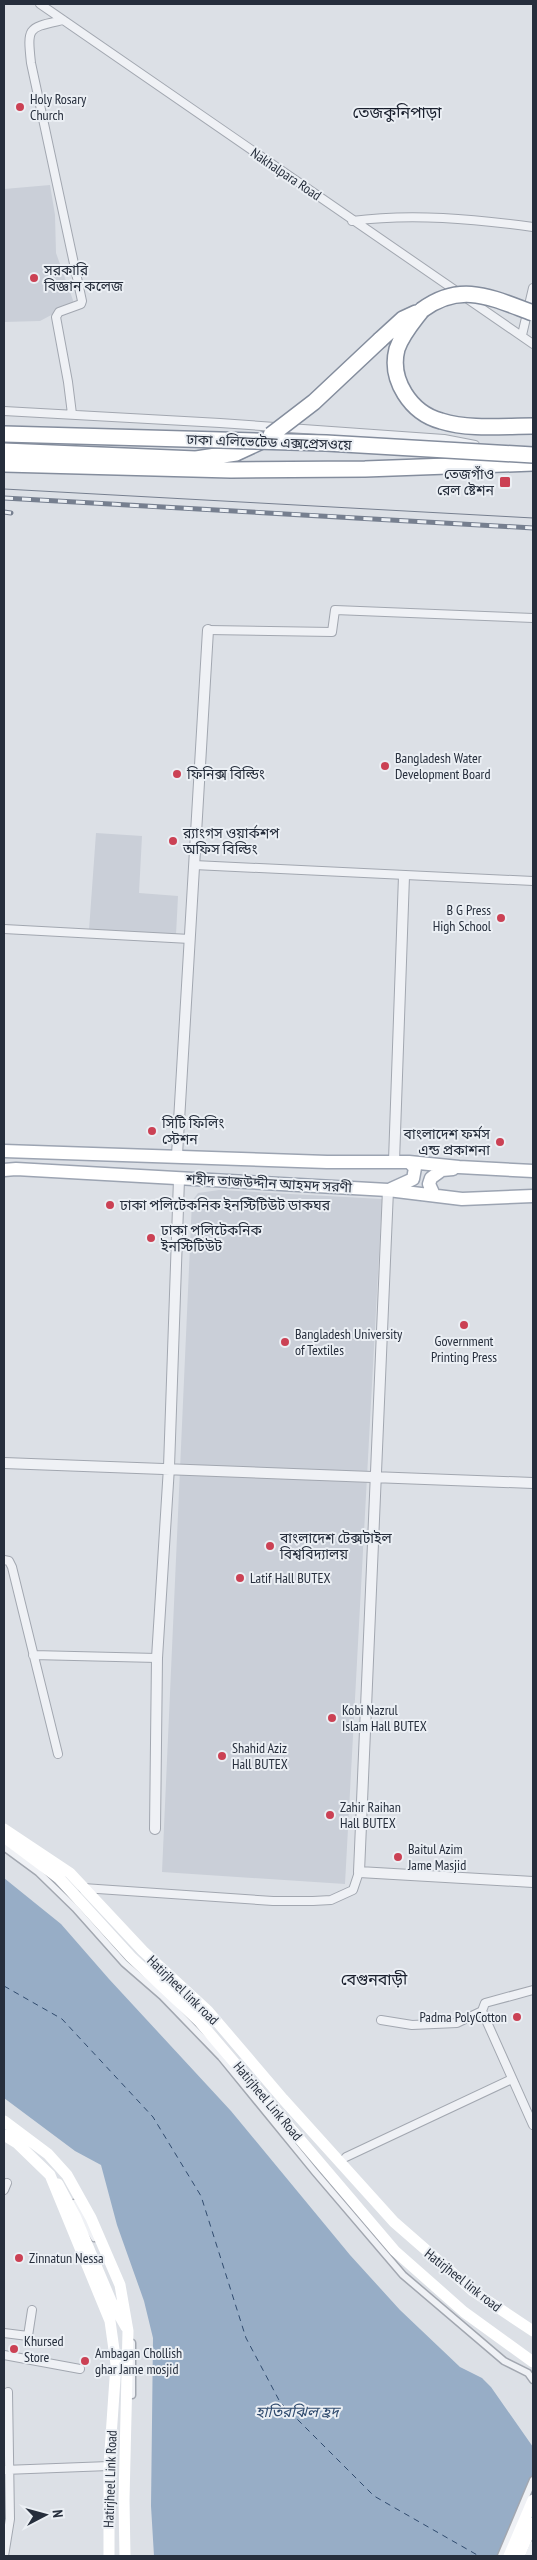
<svg xmlns="http://www.w3.org/2000/svg" width="537" height="2560" font-family="'PT Sans Narrow','Noto Sans Bengali',sans-serif">
<style>
.built{fill:#cacfd8}
.water{fill:#97adc6}
.lines{fill:none;stroke-linecap:round;stroke-linejoin:round}
.ferry{stroke:#314c6f;stroke-width:1;stroke-dasharray:6 5;stroke-linecap:butt}
.pedestrian-casing{stroke:#a2a7b0;stroke-width:9}
.minor-casing{stroke:#a2a7b0;stroke-width:10}
.tertiary-casing{stroke:#a2a7b0;stroke-width:12}
.primary-casing{stroke:#9ca4b2;stroke-width:15}
.motorway-casing{stroke:#848d9d;stroke-width:18}
.pedestrian{stroke:#eff1f5;stroke-width:6}
.minor{stroke:#eff1f5;stroke-width:8}
.tertiary{stroke:#eff1f5;stroke-width:10}
.secondary{stroke:#fff;stroke-width:11}
.primary{stroke:#fff;stroke-width:12}
.motorway{stroke:#fff;stroke-width:15}
.tram{stroke:#767f8f;stroke-width:1}
.rail-casing{stroke:#767f8f;stroke-width:5}
.rail{stroke:#ebeff4;stroke-width:3;stroke-dasharray:9;stroke-linecap:butt}
.motorway-bridge-casing{stroke:#848d9d;stroke-width:18;stroke-linecap:butt}
.motorway-bridge{stroke:#fff;stroke-width:15}
.poi-dot{fill:#cb4154;stroke:#ebeff4;stroke-width:2}
.labels{text-anchor:middle;dominant-baseline:central;stroke-width:4;stroke-linejoin:round;paint-order:stroke}
.poi-label{font-size:14px;fill:#262e3c;stroke:#ebeff4;text-anchor:start}
.street-label{font-size:14px;fill:#262e3c;stroke:#ebeff4}
.water-label{font-size:15px;font-style:italic;fill:#314c6f;stroke:#ebeff4}
.quarter-label{font-size:16px;fill:#191f2d;stroke:#ebeff4}
</style>
<rect width="100%" height="100%" fill="#dce0e6"/>
<path class="built" d="M50,185L55,215L56,253L74,303L40,321L4,322V189Z
M96,833L142,836L139,893L178,896L176,935L89,930Z
M219,1190L382,1199L345,1884L162,1872L192,1201L198,1193Z"/>
<path class="water" d="M4,1878L61,1924L109,1979L231,2111L350,2255L400,2310L460,2367L482,2378L491,2387L533,2447V2556H154L151,2506L153,2338L144,2301L117,2225L101,2165L75,2151L4,2098Z"/>
<g class="lines">
<path class="ferry" d="M4,1986L62,2019L153,2117L201,2196L246,2338L280,2402L374,2496L479,2556"/>
<g class="pedestrian-casing">
<path id="pedestrian" d="M4,1847L38,1872L75,1908L124,1963L162,1996L221,2057L315,2172L403,2275L504,2361L528,2373L533,2380
M74,2203L94,2238
M132,2395V2343
M501,2556L533,2480
M528,2556L533,2544"/>
</g>
<g class="minor-casing">
<path id="minor" d="M40,4L533,344
M63,20C28,28 27,26 31,63L82,301L81,304L59,312L56,317L68,382L72,414
M352,221C412,213 474,219 533,227
M522,335L533,288
M4,411L220,423L444,439L475,445
M208,630L332,632L335,610L533,618
M194,865L533,881
M4,929L190,939
M4,1560L9,1561L12,1567L58,1754
M33,1655L157,1658
M83,1888L273,1901H313L331,1900L353,1890L359,1872
M533,1990L485,2003L482,2011L533,2125
M381,2020L412,2025L457,2023L482,2011
M346,2157L512,2079
M4,2190L7,2183
M4,2333L28,2336L32,2310
M4,2355L80,2369
M4,2470L109,2466
M4,2556L10,2519L8,2392"/>
</g>
<g class="tertiary-casing">
<path id="tertiary" d="M177,1155L208,630
M394,1161L404,876
M388,1190L359,1872L533,1882
M4,1463L533,1483
M155,1829L157,1658L169,1467L179,1179"/>
</g>
<g class="primary-casing">
<path id="primary" d="M4,1151L327,1162H409L459,1167L533,1171
M4,1170L16,1169L388,1190L462,1199L533,1196
M391,1189L413,1179L415,1168L409,1162
M434,1195L429,1184L431,1178L442,1170L453,1169"/>
</g>
<g class="motorway-casing">
<path id="motorway" d="M422,310C413,322 402,334 397,349C389,380 411,413 441,421C470,430 503,426 533,426
M380,340L403,319L416,313
M4,451L196,459L236,453L264,440
M4,464L231,470L365,469L533,463"/>
</g>
<use href="#pedestrian" class="pedestrian"/>
<use href="#minor" class="minor"/>
<use href="#tertiary" class="tertiary"/>
<path class="secondary" d="M4,1829L70,1873L143,1951L208,2011L283,2099L394,2222L473,2291L533,2331
M4,1837L59,1878L131,1957L199,2021L395,2251L464,2312L533,2362
M4,2121L48,2154L67,2175L91,2218L120,2285L128,2331L124,2500L125,2556
M4,2135L17,2143L50,2175L110,2321L116,2364L109,2466V2556
M58,2184L75,2216L111,2301L126,2327
M509,2556L533,2500
M519,2556L533,2523"/>
<use href="#primary" class="primary"/>
<use href="#motorway" class="motorway"/>
<path class="tram" d="M4,489L533,518"/>
<g class="rail-casing">
<path id="rail" d="M4,498L533,528
M4,512L11,513"/>
</g>
<use href="#rail" class="rail"/>
<g class="motorway-bridge-casing">
<path id="motorway-bridge" d="M422,310C461,281 492,298 533,313
M4,434L326,443L533,455
M271,435L314,402L380,340"/>
</g>
<use href="#motorway-bridge" class="motorway-bridge"/>
</g>
<g class="poi-dot">
<circle cx="20" cy="107" r="5"/>
<circle cx="34" cy="278" r="5"/>
<rect x="499" y="476" width="12" height="12" rx="2.5"/>
<circle cx="385" cy="766" r="5"/>
<circle cx="177" cy="774" r="5"/>
<circle cx="173" cy="841" r="5"/>
<circle cx="501" cy="918" r="5"/>
<circle cx="152" cy="1131" r="5"/>
<circle cx="500" cy="1142" r="5"/>
<circle cx="110" cy="1205" r="5"/>
<circle cx="151" cy="1238" r="5"/>
<circle cx="464" cy="1325" r="5"/>
<circle cx="285" cy="1342" r="5"/>
<circle cx="270" cy="1546" r="5"/>
<circle cx="240" cy="1578" r="5"/>
<circle cx="332" cy="1718" r="5"/>
<circle cx="222" cy="1756" r="5"/>
<circle cx="330" cy="1815" r="5"/>
<circle cx="398" cy="1857" r="5"/>
<circle cx="517" cy="2017" r="5"/>
<circle cx="19" cy="2258" r="5"/>
<circle cx="14" cy="2349" r="5"/>
<circle cx="85" cy="2361" r="5"/>
</g>
<g class="labels">
<g class="poi-label">
<text x="30" y="99">Holy Rosary<tspan x="30" dy="16">Church</tspan></text>
<text x="44" y="270">সরকারি<tspan x="44" dy="16">বিজ্ঞান কলেজ</tspan></text>
<text x="494" y="474" text-anchor="end">তেজগাঁও<tspan x="494" dy="16">রেল ষ্টেশন</tspan></text>
<text x="395" y="758">Bangladesh Water<tspan x="395" dy="16">Development Board</tspan></text>
<text x="187" y="774">ফিনিক্স বিল্ডিং</text>
<text x="183" y="833">র‍্যাংগস ওয়ার্কশপ<tspan x="183" dy="16">অফিস বিল্ডিং</tspan></text>
<text x="491" y="910" text-anchor="end">B G Press<tspan x="491" dy="16">High School</tspan></text>
<text x="162" y="1123">সিটি ফিলিং<tspan x="162" dy="16">স্টেশন</tspan></text>
<text x="490" y="1134" text-anchor="end">বাংলাদেশ ফর্মস<tspan x="490" dy="16">এন্ড প্রকাশনা</tspan></text>
<text x="120" y="1205">ঢাকা পলিটেকনিক ইনস্টিটিউট ডাকঘর</text>
<text x="161" y="1230">ঢাকা পলিটেকনিক<tspan x="161" dy="16">ইনস্টিটিউট</tspan></text>
<text x="295" y="1334">Bangladesh University<tspan x="295" dy="16">of Textiles</tspan></text>
<text x="464" y="1341" text-anchor="middle">Government<tspan x="464" dy="16">Printing Press</tspan></text>
<text x="280" y="1538">বাংলাদেশ টেক্সটাইল<tspan x="280" dy="16">বিশ্ববিদ্যালয়</tspan></text>
<text x="250" y="1578">Latif Hall BUTEX</text>
<text x="342" y="1710">Kobi Nazrul<tspan x="342" dy="16">Islam Hall BUTEX</tspan></text>
<text x="232" y="1748">Shahid Aziz<tspan x="232" dy="16">Hall BUTEX</tspan></text>
<text x="340" y="1807">Zahir Raihan<tspan x="340" dy="16">Hall BUTEX</tspan></text>
<text x="408" y="1849">Baitul Azim<tspan x="408" dy="16">Jame Masjid</tspan></text>
<text x="507" y="2017" text-anchor="end">Padma PolyCotton</text>
<text x="29" y="2258">Zinnatun Nessa</text>
<text x="24" y="2341">Khursed<tspan x="24" dy="16">Store</tspan></text>
<text x="95" y="2353">Ambagan Chollish<tspan x="95" dy="16">ghar Jame mosjid</tspan></text>
</g>
<g class="street-label">
<text transform="translate(286 174) rotate(34)">Nakhalpara Road</text>
<text transform="translate(269 442) rotate(2)">ঢাকা এলিভেটেড এক্সপ্রেসওয়ে</text>
<text transform="translate(269 1183) rotate(3)">শহীদ তাজউদ্দীন আহমদ সরণী</text>
<text transform="translate(183 1990) rotate(44)">Hatirjheel link road</text>
<text transform="translate(268 2101) rotate(50)">Hatirjheel Link Road</text>
<text transform="translate(463 2280) rotate(38)">Hatirjheel link road</text>
<text transform="translate(110 2479) rotate(-88)">Hatirjheel Link Road</text>
</g>
<g class="water-label">
<text x="297" y="2411">হাতিরঝিল হ্রদ</text>
</g>
<g class="quarter-label">
<text x="397" y="112">তেজকুনিপাড়া</text>
<text x="374" y="1979">বেগুনবাড়ী</text>
</g>
</g>
<rect width="537" height="2560" fill="none" stroke="#262e3c" stroke-width="10"/>
<g transform="translate(45 2515) rotate(84)" stroke="#ebeff4" stroke-width="4" paint-order="stroke">
<path d="M0-4L9 19L0 12L-9 19Z" fill="#262e3c"/>
<text y="-8" font-size="14" font-weight="bold" text-anchor="middle" fill="#262e3c">N</text>
</g>
</svg>
